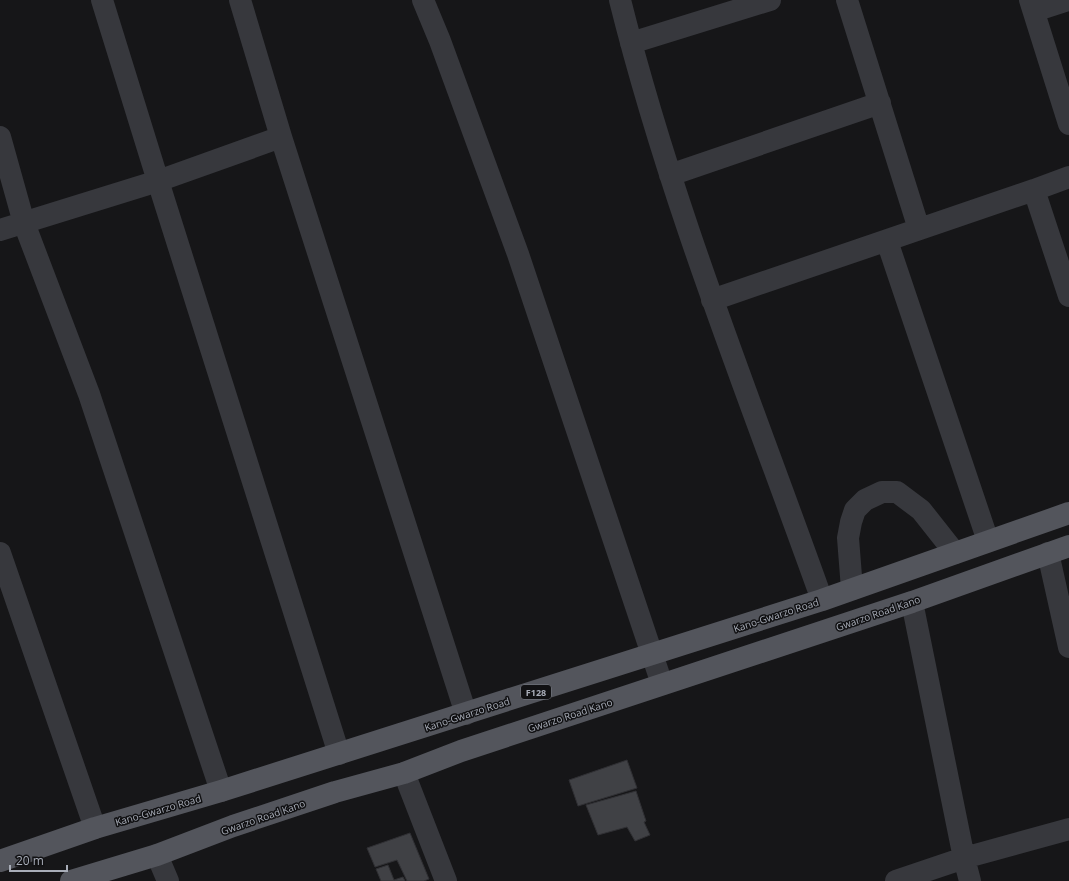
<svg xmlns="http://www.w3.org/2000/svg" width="1069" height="881" font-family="'Open Sans',sans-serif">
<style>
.building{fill:#404145;stroke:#303034}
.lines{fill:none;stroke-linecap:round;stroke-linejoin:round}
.minor{stroke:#37383d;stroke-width:22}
.major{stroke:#53555c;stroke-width:22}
.labels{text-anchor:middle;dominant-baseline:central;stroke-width:3;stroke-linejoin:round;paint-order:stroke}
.shield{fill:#111113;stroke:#7b7e86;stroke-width:1}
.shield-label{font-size:9px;font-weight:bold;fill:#a8adb8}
.street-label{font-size:10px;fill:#a8adb8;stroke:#111113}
</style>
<rect width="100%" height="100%" fill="#161618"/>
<path class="building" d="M627,760L637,788L578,806L569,780Z
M636,791L646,821L644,822L650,835L635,841L627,827L598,835L586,805Z
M410,833L429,879L424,881H407L397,860L375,867L367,848Z
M388,865L394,880L403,877L405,881H381L376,869Z"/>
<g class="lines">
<path class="minor" d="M102,0L158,181L339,754
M240,0L281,137L466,714
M423,0L440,41L518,254L662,684
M620,0C671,205 751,401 822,600
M847,0L919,229
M1030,0L1069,124
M1034,11L1068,0
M631,43L770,0
M0,137L24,223L89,394L221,791
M670,175L880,103
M1034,190L1069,296
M0,230L158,181L281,137
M887,241L988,541
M712,300L1034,190L1069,177
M0,553L95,828
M1048,553L1069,647
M852,589L848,538L851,522L855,510L865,500L882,492H897L921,510L955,553
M912,602L964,858L970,881
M404,773L446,881
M157,855L168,881
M896,881L964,858L1069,829"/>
<path class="major" d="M0,861L95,828L221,791L822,600L1069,513
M71,881L157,855L233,826L335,792L404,773L461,751L912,602L1069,546"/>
</g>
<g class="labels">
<rect class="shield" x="521" y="685" width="30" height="14" rx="3"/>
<g class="shield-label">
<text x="536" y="692">F128</text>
</g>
<g class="street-label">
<text transform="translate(878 613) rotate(-19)">Gwarzo Road Kano</text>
<text transform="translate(776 615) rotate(-18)">Kano-Gwarzo Road</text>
<text transform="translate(467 714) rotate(-18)">Kano-Gwarzo Road</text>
<text transform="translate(570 715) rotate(-18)">Gwarzo Road Kano</text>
<text transform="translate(158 810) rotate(-16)">Kano-Gwarzo Road</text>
<text transform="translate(263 817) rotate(-19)">Gwarzo Road Kano</text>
</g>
</g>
<path d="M10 865v6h57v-6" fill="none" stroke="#a8adb8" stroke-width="2"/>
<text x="16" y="865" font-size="12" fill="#a8adb8" stroke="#111113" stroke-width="3" paint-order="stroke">20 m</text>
</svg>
